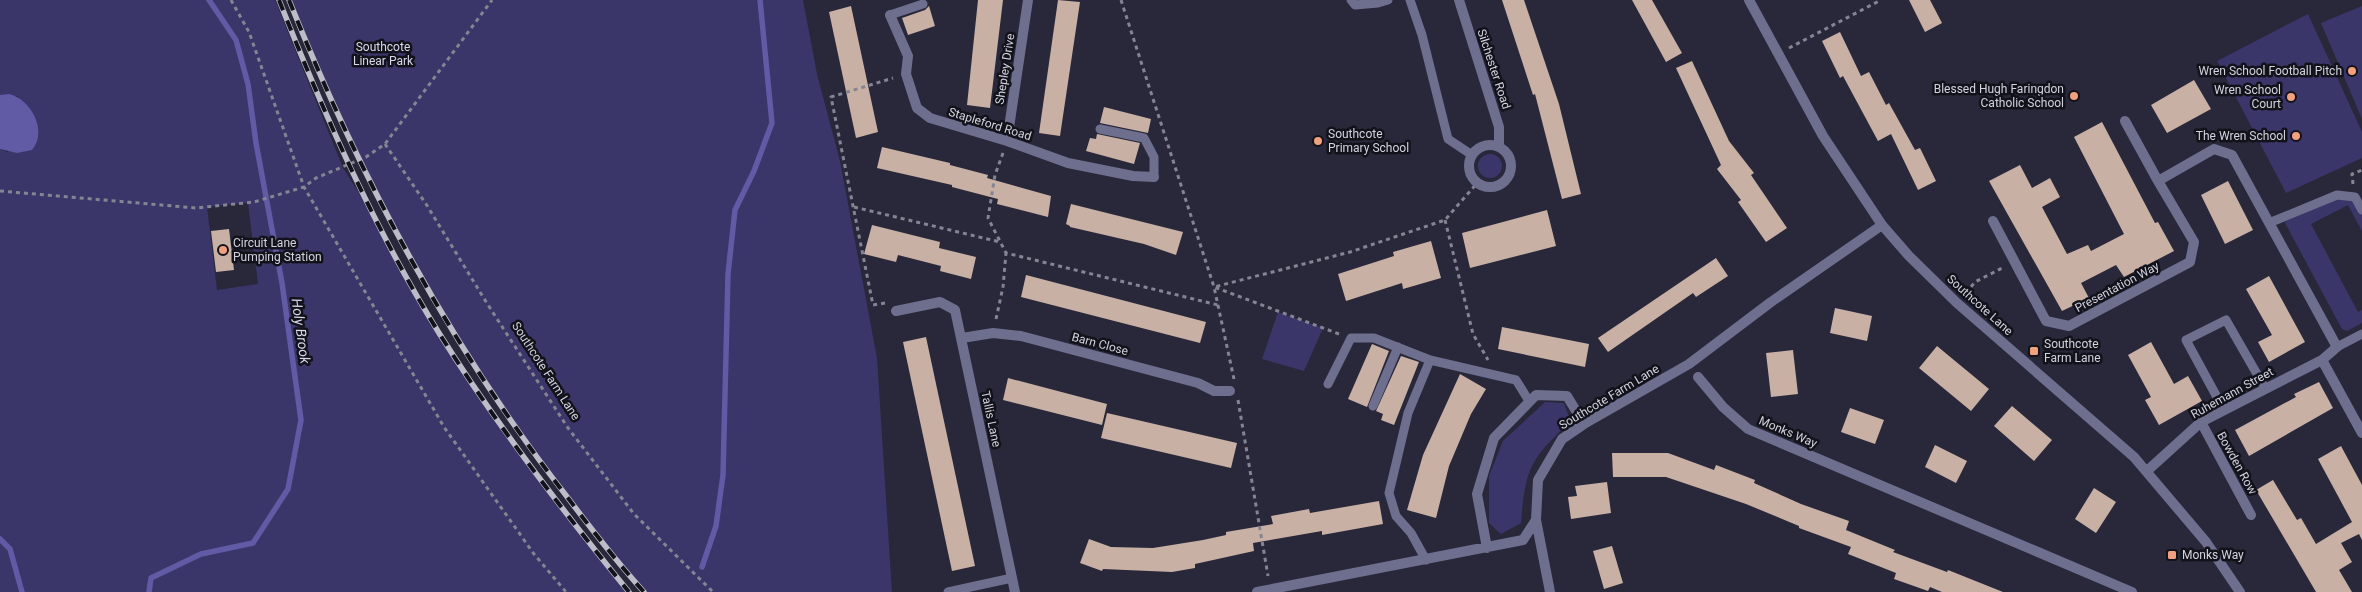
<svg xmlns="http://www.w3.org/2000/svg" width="2362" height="592" font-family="Roboto,sans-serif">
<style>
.green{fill:#3a3669;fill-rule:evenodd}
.water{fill:#605ba4}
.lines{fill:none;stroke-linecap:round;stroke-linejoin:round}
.stream{stroke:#605ba4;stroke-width:5.5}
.building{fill:#c9b0a5}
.path{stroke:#848593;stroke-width:3;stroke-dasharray:4 4;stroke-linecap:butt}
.service{stroke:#6e6e8f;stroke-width:9}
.minor{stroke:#6e6e8f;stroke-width:10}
.tertiary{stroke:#6e6e8f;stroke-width:10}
.rail-casing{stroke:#bcbdc9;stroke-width:5.5}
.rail{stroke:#12121a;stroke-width:4;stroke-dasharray:11;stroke-linecap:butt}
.poi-dot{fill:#f1a17d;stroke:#12121a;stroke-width:2}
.labels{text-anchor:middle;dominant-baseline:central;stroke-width:5;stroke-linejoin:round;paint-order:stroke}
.park-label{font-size:12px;fill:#d8d8ed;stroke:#12121a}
.street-label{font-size:12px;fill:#d2d3df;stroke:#12121a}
.poi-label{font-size:12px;fill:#d2d3df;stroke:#12121a;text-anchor:end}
.water-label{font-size:14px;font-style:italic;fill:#d7d8ed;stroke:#12121a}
</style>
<rect width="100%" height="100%" fill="#28283a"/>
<path class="green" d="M0,0H275L343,168L378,223L408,279L489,410L538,478L629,592H0V149L8,152L18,96L0,95ZM248,203L258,284L217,290L207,207Z
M289,0H803L817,74L840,161L877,358L892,592H644C555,494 467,368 405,251C381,205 360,158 338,111C321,74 304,38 289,0Z
M2362,6V119L2321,23Z
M2308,14L2362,132V158L2286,193L2217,61Z
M1478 166a12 12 0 1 1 24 0a12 12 0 1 1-24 0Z
M2338,197L2353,200L2362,212V231L2348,205L2311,224L2358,312L2362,310V323L2347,331L2342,329L2285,223L2286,220Z
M1278,312L1323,328L1304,371L1262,359Z
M1545,402L1564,403L1569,417C1562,433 1548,441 1538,456C1524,475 1523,501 1521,523L1501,534L1489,523V476L1503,441Z"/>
<path class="water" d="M9,94C31,99 48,131 32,150L17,153L0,149V95Z"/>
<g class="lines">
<path class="stream" d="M0,539L10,549L22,592
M702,567L716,526L723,475L728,274L735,210L754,171L772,123L760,0
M149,592L151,578L201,554L253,543L288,489L301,420L282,283L256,143L248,84L236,40L209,0"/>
</g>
<path class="building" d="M978,0H1003L990,108L967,105Z
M1058,0L1080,2L1060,136L1039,133Z
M1502,0H1524L1559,104L1581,194L1562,199L1535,94L1533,95Z
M1632,0H1652L1682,53L1666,62Z
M1909,0H1930L1942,23L1925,32Z
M851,6L878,132L856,138L829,12Z
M929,6L935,26L908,35L902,18L925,10Z
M1840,32L1861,76L1869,72L1886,105L1889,103L1915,150L1920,148L1936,181L1918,190L1891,134L1878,141L1843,76L1840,78L1822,41Z
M1692,61L1729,141L1754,173L1751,175L1787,228L1766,242L1738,202L1741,200L1717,169L1721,165L1676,68Z
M2194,80L2211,109L2167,133L2151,105Z
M1104,107L1151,119L1148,133L1100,123Z
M2102,122L2155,223L2158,222L2174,251L2124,277L2116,265L2081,283L2089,298L2062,311L1989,181L2020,165L2032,188L2050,178L2060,197L2042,207L2067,254L2088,245L2091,251L2124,234L2074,137Z
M1097,134L1140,143L1134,164L1086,151L1090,138L1096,139Z
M882,147L950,163V165L988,175L987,178L1051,196L1048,217L997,204L998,199L952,187V185L877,168Z
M2228,181L2253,230L2225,244L2201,195Z
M1071,204L1183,232L1176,255L1144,244L1070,227V226L1066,224Z
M1547,210L1556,246L1470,268L1462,233Z
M872,225L940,242L939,248L976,257L971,279L940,271L941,266L898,255L896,262L864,254Z
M229,229L234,270L216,272L211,231Z
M1431,241L1441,278L1403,289L1402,283L1346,301L1338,274L1394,256L1393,252Z
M1716,258L1728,276L1696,297L1693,293L1608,352L1598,338Z
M1026,275L1206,322L1200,343L1021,297Z
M2269,276L2305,342L2269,362L2258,342L2272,335L2246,289Z
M1835,308L1872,316L1867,341L1830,333Z
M1502,327L1589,344L1585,367L1498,349Z
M926,337L975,566L952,571L903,342Z
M2151,342L2174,384L2188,376L2202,401L2159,425L2145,400L2151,397L2128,355Z
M1372,344L1389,351L1367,407L1348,399Z
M1937,346L1989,389L1971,411L1919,368Z
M1793,350L1798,394L1771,397L1766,353Z
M1401,356L1419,362L1394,425L1381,420L1383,414L1376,411Z
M1460,374L1486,389L1471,414L1449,466L1436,518L1407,510L1423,455Z
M1008,378L1107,404L1102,425L1003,400Z
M2319,382L2333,408L2249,456L2235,430L2296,397L2294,394Z
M2012,406L2052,440L2034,461L1994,426Z
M1850,408L1884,420L1875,444L1841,432Z
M1107,413L1237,443L1231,468L1101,438Z
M1935,445L1967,461L1956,483L1925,467Z
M2341,446L2362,485V540L2359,534L2341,543L2352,562L2339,570L2352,592H2316L2256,490L2273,480L2297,520L2301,518L2316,544L2352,522L2318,459Z
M1612,453H1668L1714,470L1716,465L1755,480L1754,483L1801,504L1849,521L1846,530L1895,550L1893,552L1947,572L1948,570L2003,592H1942L1930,587L1928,591L1894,579L1896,573L1848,554L1851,547L1799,528V526L1746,504L1666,477H1613Z
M1607,482L1611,513L1571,519L1568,497L1577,496L1575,486Z
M2094,488L2116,502L2096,533L2075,519Z
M1379,501L1383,524L1322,535V531L1253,543L1254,551L1195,564V568L1172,572L1103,569L1102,571L1080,563L1089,539L1111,547L1153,548L1203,540L1226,535V532L1273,524L1271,516L1309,509L1310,513Z
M1612,546L1623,583L1604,589L1593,551Z"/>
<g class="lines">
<path class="path" d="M231,0L249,32L304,187L444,427L534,554L566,592
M1121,0L1214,287L1234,379
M1789,48L1881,0
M385,144L426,204L488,305L568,428L634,514L713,592
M1003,153L995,175L988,218L1006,253L1218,305
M2353,184L2352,174L2362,170
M0,191L196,208L254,202L304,187L316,178L366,157L385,144L492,0
M854,207L1000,242
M1445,220L1473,334L1488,360
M1966,293L1975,282L2004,267
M885,303L873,305L831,97L893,78
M996,319L1003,287L1006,253
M1339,334L1214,287L1350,252L1445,220L1478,182
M1238,400L1268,576"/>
<path class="service" d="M1351,0L1355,5L1378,3L1388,0
M1410,0L1422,35L1448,139L1472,155
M890,15L923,4
M1100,129L1144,138L1154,157V177
M2269,223L2337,195L2355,197L2362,210
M2337,347L2362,334
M1328,384L1351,338H1374L1430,360L1516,380L1529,401
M1373,406L1398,347
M2224,410L2186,340L2226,320L2265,388
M1426,560L1411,533L1396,516L1389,493L1408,413L1430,360
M948,592L1012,578"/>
<path class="minor" d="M1459,0L1499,127V147
M890,15L908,56L906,74L917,108L930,118L1007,141L1068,163L1133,176L1154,177
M2125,121L2158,181
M1007,141L1028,0
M1469 166a21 21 0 1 1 42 0a21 21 0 1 1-42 0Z
M1993,221L2046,321L2069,326L2190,262L2194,242L2158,181L2214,149L2232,155L2337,347L2322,360L2201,422L2147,471
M896,311L940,302L955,310L1015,592
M962,338L993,333L1021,336L1198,383L1214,391H1230
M2322,360L2362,433
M1698,377L1723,407L1748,429L2132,592
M2201,422L2251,515
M1536,520L1550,592
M1487,548L1477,494L1494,438L1536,395L1567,396L1584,424
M1257,592L1523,540L1536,520L1538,480L1562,439L1584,424L1689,364L1771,302L1882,225"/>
<path class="tertiary" d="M1749,0L1823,136L1882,225L1909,256L1957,303L2134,457L2206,542L2240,592"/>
<g class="rail-casing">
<path id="rail" d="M279,0C324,114 374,228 439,333C496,424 561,509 629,592
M289,0C360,178 450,347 568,498C592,530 617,562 644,592"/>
</g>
<use href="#rail" class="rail"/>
</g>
<g class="poi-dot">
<circle cx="2352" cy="71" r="5"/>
<circle cx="2074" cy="96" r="5"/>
<circle cx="2291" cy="97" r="5"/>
<circle cx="2296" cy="136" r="5"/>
<circle cx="1318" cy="141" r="5"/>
<circle cx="223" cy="250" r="5"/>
<rect x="2029" y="346" width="10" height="10" rx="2.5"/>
<rect x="2167" y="550" width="10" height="10" rx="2.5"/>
</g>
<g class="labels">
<g class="park-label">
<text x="383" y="47">Southcote<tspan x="383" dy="14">Linear Park</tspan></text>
</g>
<g class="street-label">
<text transform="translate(1005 69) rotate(-81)">Shepley Drive</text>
<text transform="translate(1494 69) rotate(72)">Silchester Road</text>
<text transform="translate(990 124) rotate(17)">Stapleford Road</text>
<text transform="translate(2117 287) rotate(-28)">Presentation Way</text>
<text transform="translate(1980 305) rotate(42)">Southcote Lane</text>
<text transform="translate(1100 344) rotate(15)">Barn Close</text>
<text transform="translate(546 371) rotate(57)">Southcote Farm Lane</text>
<text transform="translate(2232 393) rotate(-29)">Ruhemann Street</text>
<text transform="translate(1609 397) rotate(-31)">Southcote Farm Lane</text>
<text transform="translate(991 419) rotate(78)">Tallis Lane</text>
<text transform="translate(1788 432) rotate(23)">Monks Way</text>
<text transform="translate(2237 463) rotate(61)">Bowden Row</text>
</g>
<g class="poi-label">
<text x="2342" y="71">Wren School Football Pitch</text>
<text x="2064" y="89">Blessed Hugh Faringdon<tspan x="2064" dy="14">Catholic School</tspan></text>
<text x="2281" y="90">Wren School<tspan x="2281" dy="14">Court</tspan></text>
<text x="1328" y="134" text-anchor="start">Southcote<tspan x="1328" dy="14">Primary School</tspan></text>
<text x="2286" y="136">The Wren School</text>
<text x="233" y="243" text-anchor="start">Circuit Lane<tspan x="233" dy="14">Pumping Station</tspan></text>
<text x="2044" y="344" text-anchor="start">Southcote<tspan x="2044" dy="14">Farm Lane</tspan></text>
<text x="2182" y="555" text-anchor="start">Monks Way</text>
</g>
<g class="water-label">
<text transform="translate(301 331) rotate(82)">Holy Brook</text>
</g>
</g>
</svg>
